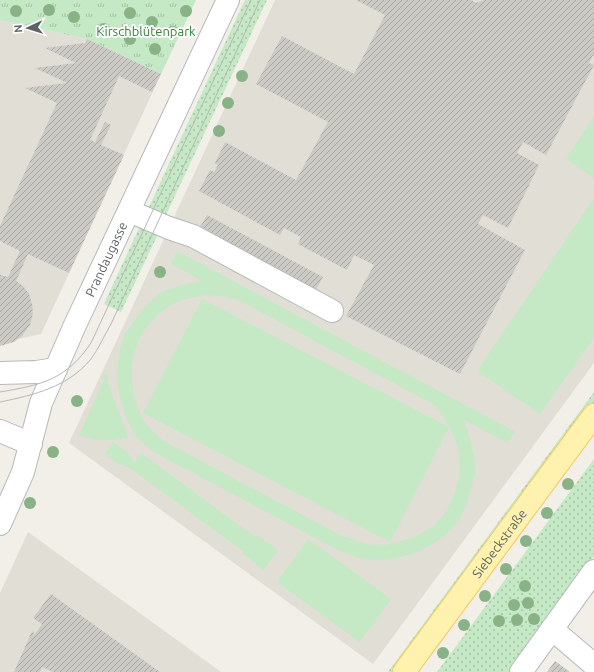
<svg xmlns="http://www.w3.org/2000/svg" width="594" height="672" font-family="Ubuntu,sans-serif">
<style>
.education{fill:#e1ded6}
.grass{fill:url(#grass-dots)}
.park{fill:url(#park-tufts)}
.pitch{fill:#c5e8c5;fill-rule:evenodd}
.building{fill:url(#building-hatch)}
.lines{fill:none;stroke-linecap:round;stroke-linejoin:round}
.minor-casing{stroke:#b5b8bc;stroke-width:24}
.major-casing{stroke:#f2c960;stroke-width:24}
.minor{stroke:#fff;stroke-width:22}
.major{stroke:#fff2af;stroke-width:22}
.tram{stroke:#b6b7b8;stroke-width:1}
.tree{fill:#89b387}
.labels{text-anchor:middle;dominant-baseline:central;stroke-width:3.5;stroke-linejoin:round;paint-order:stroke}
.park-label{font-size:13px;fill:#348238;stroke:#fff}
.street-label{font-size:13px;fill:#5f6368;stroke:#fff}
</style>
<defs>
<pattern id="grass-dots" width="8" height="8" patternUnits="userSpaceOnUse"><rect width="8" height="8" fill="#c5e8c5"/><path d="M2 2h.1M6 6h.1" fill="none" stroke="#a3c0a4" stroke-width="1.8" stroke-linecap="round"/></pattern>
<pattern id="park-tufts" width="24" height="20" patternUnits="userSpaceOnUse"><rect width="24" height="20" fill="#c5e8c5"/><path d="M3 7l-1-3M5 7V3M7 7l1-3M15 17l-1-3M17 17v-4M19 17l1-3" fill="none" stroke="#a3c0a4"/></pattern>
<pattern id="building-hatch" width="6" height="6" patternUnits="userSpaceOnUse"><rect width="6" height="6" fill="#cccac5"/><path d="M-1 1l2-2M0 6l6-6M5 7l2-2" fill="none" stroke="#a9a8a4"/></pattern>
</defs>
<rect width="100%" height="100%" fill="#f1efe8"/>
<path class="education" d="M275,0H594V363L373,664L69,443Z
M0,20L87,39L161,74L41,334L0,343Z
M28,532L221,672H0V593Z"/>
<path class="grass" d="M245,0H267L166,215L149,207Z
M140,226L158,234L121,312L104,304Z
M594,392V405L396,672H388Z
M594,459V556L509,672H437Z"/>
<path class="park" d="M0,0H196L161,74L87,39L0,20Z"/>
<path class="pitch" d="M594,116V178L566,159Z
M594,198V338L540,414L477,371Z
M177,251L515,432L508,443L464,420C469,437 476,454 475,473C474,478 472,483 471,488C468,500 464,514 456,524C433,551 394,565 359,558C351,556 342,551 334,548L154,452C147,446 139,440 134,433C117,404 112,368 124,336C126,331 131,326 134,321C140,312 148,303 157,296C170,286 187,284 202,281L171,264ZM205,295L222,296L238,300L435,405C446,420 456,435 459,454C463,483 449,520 422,533C418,536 413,537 408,539C400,542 393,544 384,545C368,546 354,540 340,535L162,440C157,435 151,430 147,425C131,402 127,368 138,342C143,330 155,317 165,309C176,300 191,298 205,295Z
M202,299L449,427L390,542L143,413Z
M104,375H107L109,377L107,381L128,437C111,442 96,441 79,435L104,380L103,376Z
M113,442L127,452L134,463L141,453L255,537L257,535L278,550L264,570L243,554L244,552L130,468L119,464L105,454Z
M308,539L391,599L360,642L277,582Z"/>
<path class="building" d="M356,0H471L476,3L484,0H594V54L589,63L594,65L546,155L523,142L517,153L539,165L508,228L483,215L478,224L525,250L460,374L346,316L374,265L354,255L347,270L298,244L301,237L284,228L280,235L199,191L210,170L214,172L218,165L215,163L225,142L296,180L328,122L256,84L282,36L354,74L385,15Z
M87,39L161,74L152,92L119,76L90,140L95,142L105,122L111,125L101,145L124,155L69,273L28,254L16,281L23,286L29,294L32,304L33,313L30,325L22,336L14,342L0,346V275L8,277L20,251L0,241V226L57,103L25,88L67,83L35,68L76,63L45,48L85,43Z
M207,215L323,277L313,295L197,232Z
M51,594L160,672H53L42,667L40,672H14L32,631L35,634L42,624L33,618Z
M555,661L570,672H547Z"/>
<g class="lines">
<g class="minor-casing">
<g id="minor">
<path d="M129,211L169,228L193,236L332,311"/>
<path d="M0,373L36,372L56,369"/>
<path d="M0,431L31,444"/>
<path id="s1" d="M0,524L23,472L41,403L75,325L228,0"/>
<path d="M552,629L594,665"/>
<path d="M521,672L594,571"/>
</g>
</g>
<g class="major-casing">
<g id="major">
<path id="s2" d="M404,672L594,415"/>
</g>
</g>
<use href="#minor" class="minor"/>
<use href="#major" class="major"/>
<path class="tram" d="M0,392C41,385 66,380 91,343L251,0
M0,402C34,395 68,387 91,359C99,348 104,336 111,324L260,0"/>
</g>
<g class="tree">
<circle cx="49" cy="10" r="6"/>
<circle cx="16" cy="11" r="6"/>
<circle cx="186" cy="11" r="6"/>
<circle cx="130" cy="13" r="6"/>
<circle cx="74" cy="17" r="6"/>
<circle cx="152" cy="22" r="6"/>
<circle cx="104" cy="29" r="6"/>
<circle cx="173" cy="32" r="6"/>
<circle cx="130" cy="39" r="6"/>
<circle cx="155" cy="49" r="6"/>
<circle cx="242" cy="76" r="6"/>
<circle cx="228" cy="103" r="6"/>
<circle cx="219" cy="131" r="6"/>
<circle cx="160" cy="272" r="6"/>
<circle cx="77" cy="401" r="6"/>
<circle cx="53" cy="452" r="6"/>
<circle cx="568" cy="484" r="6"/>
<circle cx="30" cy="503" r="6"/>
<circle cx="547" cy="513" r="6"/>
<circle cx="526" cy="541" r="6"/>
<circle cx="506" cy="569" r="6"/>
<circle cx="525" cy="586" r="6"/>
<circle cx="485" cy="596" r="6"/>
<circle cx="528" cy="603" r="6"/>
<circle cx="514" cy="605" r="6"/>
<circle cx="534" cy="619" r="6"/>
<circle cx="517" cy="620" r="6"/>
<circle cx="499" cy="621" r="6"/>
<circle cx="464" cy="625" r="6"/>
<circle cx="443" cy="653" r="6"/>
</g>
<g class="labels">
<g class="park-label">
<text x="146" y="31">Kirschblütenpark</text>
</g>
<g class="street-label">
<text stroke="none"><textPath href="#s1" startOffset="286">Prandaugasse</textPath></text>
<text stroke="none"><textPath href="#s2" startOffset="160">Siebeckstraße</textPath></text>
</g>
</g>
<g transform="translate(28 28) rotate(266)" stroke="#ffffff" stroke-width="3" paint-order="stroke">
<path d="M0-3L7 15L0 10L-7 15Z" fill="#5f6368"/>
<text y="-6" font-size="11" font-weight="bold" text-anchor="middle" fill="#5f6368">N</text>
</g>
</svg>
